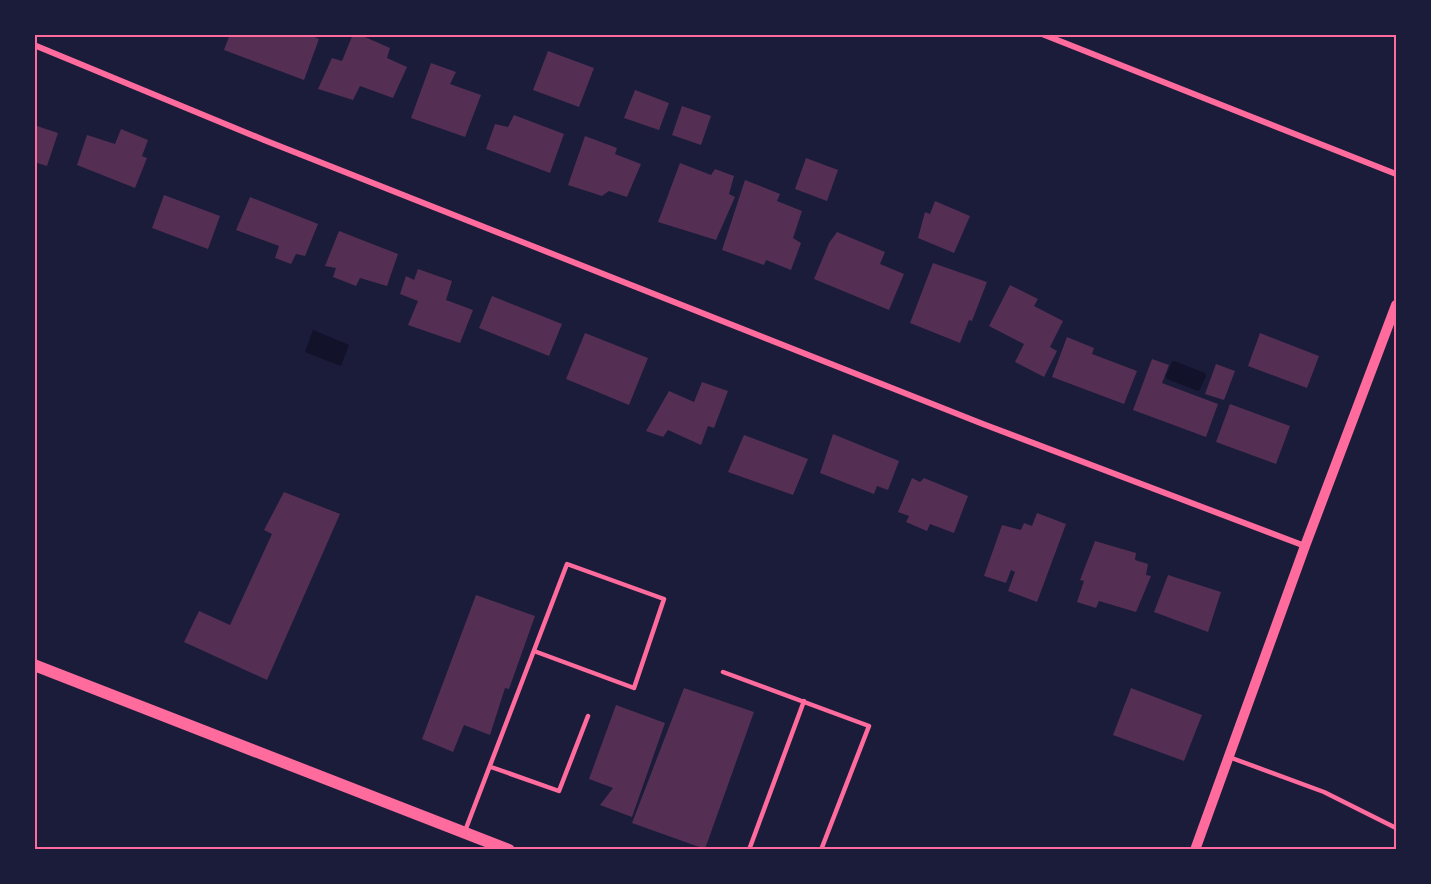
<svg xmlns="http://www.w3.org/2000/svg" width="1431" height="884" font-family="'Golos Text',sans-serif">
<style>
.water{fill:#12122b}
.building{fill:#542f53}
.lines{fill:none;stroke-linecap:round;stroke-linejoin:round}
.service{stroke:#ff6b9d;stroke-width:4.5}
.minor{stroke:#ff6b9d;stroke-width:6}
.tertiary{stroke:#ff6b9d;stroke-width:10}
.secondary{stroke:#ff6b9d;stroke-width:12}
.neatline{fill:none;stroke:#ff6b9d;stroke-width:2}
</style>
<rect width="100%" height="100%" fill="#1b1b3a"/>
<path class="water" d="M313,330L349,345L341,366L305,352Z
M1174,361L1205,373L1206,376L1200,389L1198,391L1167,379L1166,376L1172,362Z"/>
<path class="building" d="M230,34H308L319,39L304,80L224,50Z
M353,34H358L390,48L387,58L407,67L393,98L360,86L353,100L318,89L332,58L342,61Z
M548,51L594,68L579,107L533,90Z
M431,63L456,72L450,84L481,95L465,137L411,118Z
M635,90L669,103L659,130L624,118Z
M682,106L711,116L701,145L672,135Z
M514,115L564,134L550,173L486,149L495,124L508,127Z
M34,125L58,133L47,166L34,162Z
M121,129L148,140L142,156L147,158L135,188L77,165L87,135L115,144Z
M585,136L617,148L615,154L641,164L627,197L609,191L602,196L568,185Z
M806,158L838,170L827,201L795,189Z
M680,163L711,175L715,169L734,176L729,194L735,197L716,240L658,222Z
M745,180L780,194L777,201L802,211L793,238L801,243L791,270L766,260L764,265L722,250Z
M164,195L220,216L208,249L152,228Z
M250,197L318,224L305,256L296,254L291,264L275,258L279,246L236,230Z
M935,201L970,216L954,253L918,238L925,212L930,214Z
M339,231L398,254L387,286L360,278L356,286L333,277L336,268L325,266Z
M837,232L885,252L880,264L904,274L889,310L814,279L829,243Z
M933,263L987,282L972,321L969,320L960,343L910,323Z
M418,269L452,281L446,300L473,310L460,343L408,325L418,301L400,294L406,276L414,280Z
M1010,285L1038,299L1034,306L1063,321L1050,347L1057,351L1044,377L1015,362L1024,344L989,326Z
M492,296L562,324L549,356L479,328Z
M585,333L648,358L629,405L566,379Z
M1260,333L1319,356L1307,388L1248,366Z
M1067,337L1094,348L1092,354L1137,371L1124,404L1052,377Z
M1152,359L1169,365L1162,383L1218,404L1206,437L1133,410Z
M1216,364L1235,371L1224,400L1205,394Z
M702,382L728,391L714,428L708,426L701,445L668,430L663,437L646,431L669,391L694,402Z
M1230,404L1290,426L1276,464L1216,442Z
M833,434L899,461L888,490L877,486L874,494L820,473Z
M744,435L808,459L793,495L728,472Z
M912,478L920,482L924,478L968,496L954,533L930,524L927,531L906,522L909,516L898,512Z
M284,492L340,514L267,680L184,642L199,611L230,625L272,534L264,530Z
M1037,513L1066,524L1037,602L1008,591L1015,572L1011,570L1006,583L984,576L1002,525L1021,530L1024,523L1032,526Z
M1095,541L1136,553L1135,560L1148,564L1146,575L1151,576L1136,612L1099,601L1096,608L1077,602L1084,581L1080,580Z
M1168,575L1221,592L1208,632L1154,612Z
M476,595L535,616L509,689L505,688L490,735L464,725L453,752L422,739Z
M684,688L754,712L705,849L632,823Z
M1131,688L1202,715L1184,761L1113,735Z
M616,705L665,723L632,817L600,805L613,788L589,779Z"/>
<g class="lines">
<path class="service" d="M723,672L869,726L821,850
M1229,757L1324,792L1396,828
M491,767L559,791L588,716
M465,831L567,564L664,599L634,688L534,651
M749,850L804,701"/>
<path class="minor" d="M1042,34L1396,174
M34,45L264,140L983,424L1305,546"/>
<path class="tertiary" d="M1195,850L1305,546L1396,305"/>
<path class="secondary" d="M34,665L509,850"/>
</g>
<rect width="1431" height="884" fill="none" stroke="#1b1b3a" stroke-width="72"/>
<rect x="36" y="36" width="1359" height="812" class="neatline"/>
</svg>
